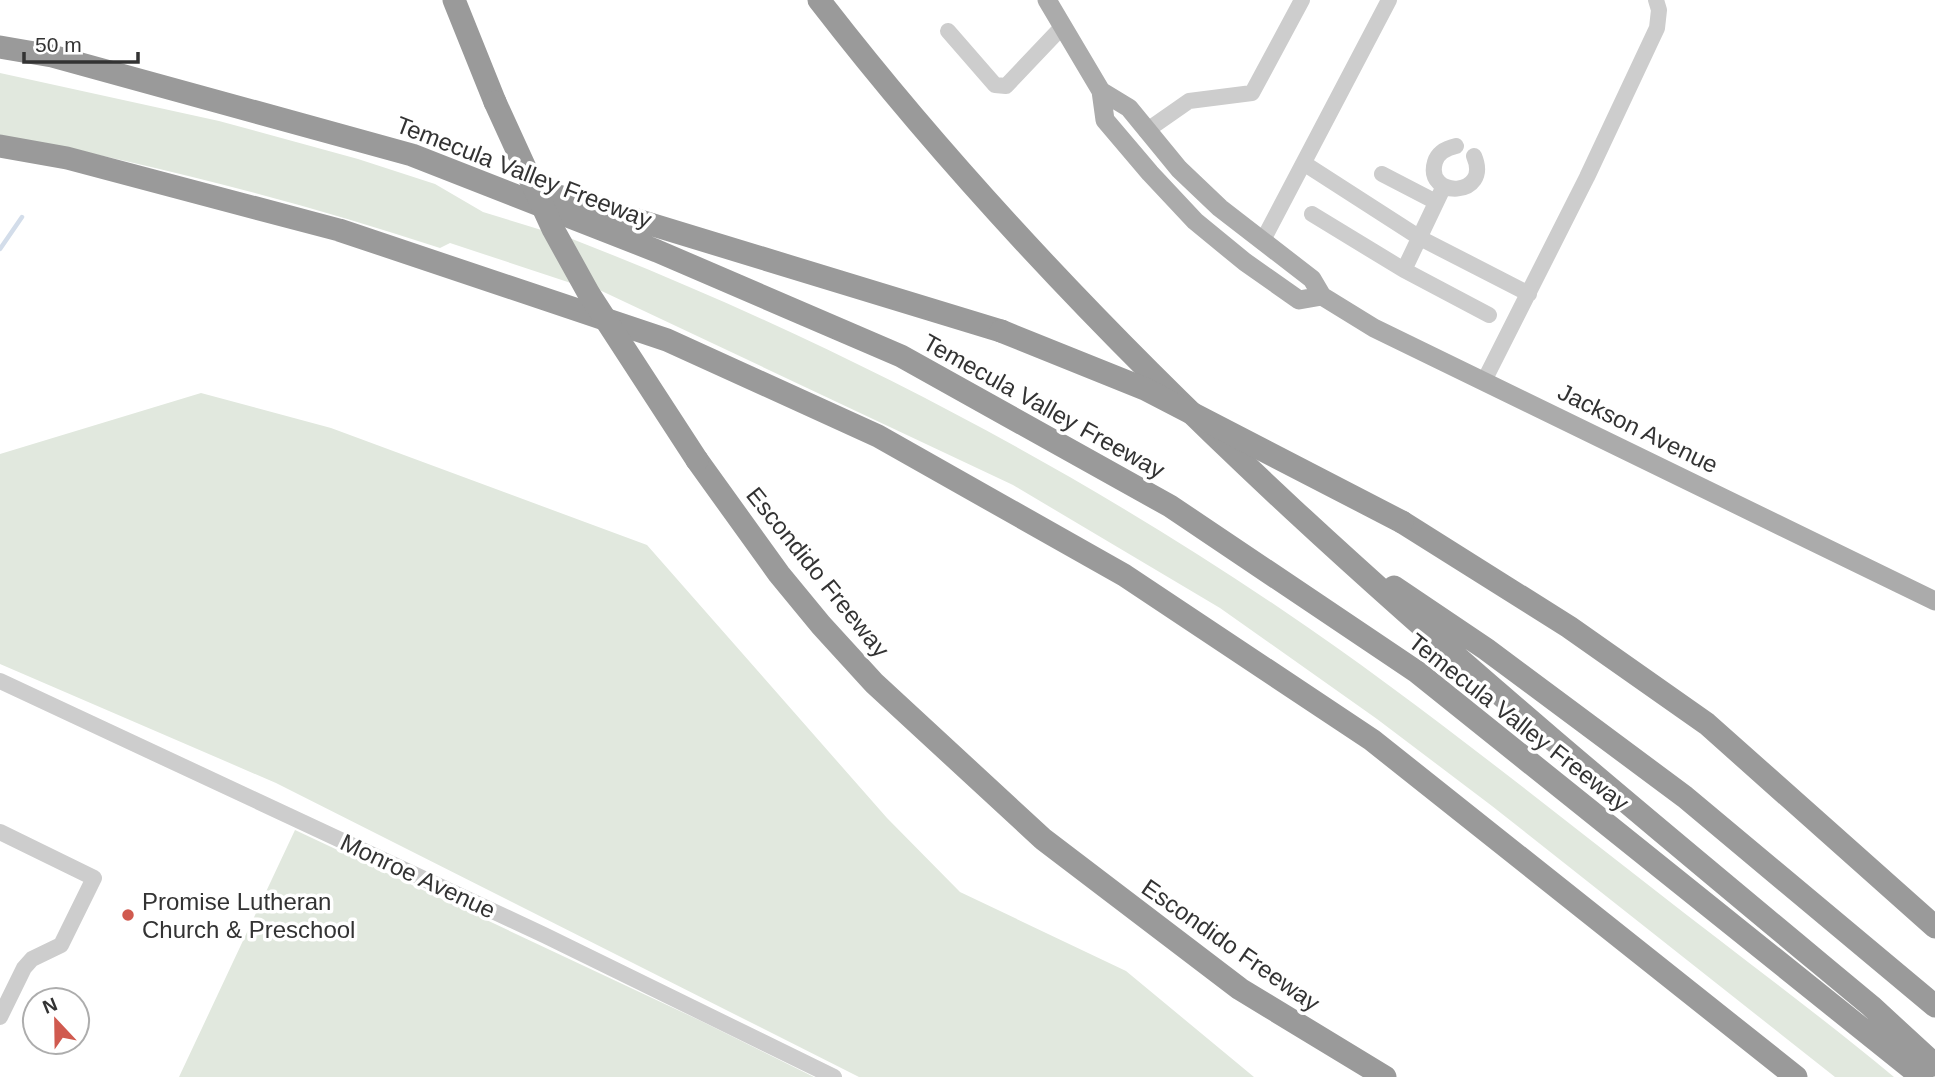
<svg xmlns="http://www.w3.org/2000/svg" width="1935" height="1077" font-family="Helvetica,sans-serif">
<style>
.green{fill:#e1e8de}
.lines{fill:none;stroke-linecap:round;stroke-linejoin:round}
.stream{stroke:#d3ddea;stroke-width:4.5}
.minor{stroke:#cdcdcd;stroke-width:16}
.major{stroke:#ababab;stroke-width:19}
.highway{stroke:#9a9a9a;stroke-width:23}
.highway-bridge{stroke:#9a9a9a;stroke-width:23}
.poi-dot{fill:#d05a4f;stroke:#fff;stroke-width:2.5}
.labels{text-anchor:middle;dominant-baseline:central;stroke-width:7;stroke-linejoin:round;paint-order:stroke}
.street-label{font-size:24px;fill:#333;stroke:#fff}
.poi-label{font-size:24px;fill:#333;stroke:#fff;text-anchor:start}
</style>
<rect width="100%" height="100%" fill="#fff"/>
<path class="green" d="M0,73L219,121L358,159L435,184L483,212L548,232L583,287L450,243L440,248C296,201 149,163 0,135Z
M562,235C815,333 1056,457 1281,609C1410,696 1532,795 1656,891C1735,953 1817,1013 1894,1077H1835L1492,806L1377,719L1220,608L1013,485L591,286Z
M201,393L331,428L647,545L887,818L960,892L1126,971L1254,1077H859L276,783L0,664V454Z
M295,830L699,1020L814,1077H179Z"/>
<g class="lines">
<path class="stream" d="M0,249L22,217"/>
<path class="minor" d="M948,31L995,85L1006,86L1062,27
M1146,131L1189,101L1252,93L1302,0
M1456,146C1447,148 1438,152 1435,162C1424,199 1492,198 1474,156
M1305,164L1420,238L1529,294
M1382,174L1436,202
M1312,214L1404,270L1444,186
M1262,242L1389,0
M1404,270L1489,315
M1484,381L1587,177L1657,28L1659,10L1656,0
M0,681L544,935L834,1077
M0,832L94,878L61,945L32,959L24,968L0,1017"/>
<path class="major" d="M1047,0L1101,91L1129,108L1179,169L1220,208L1312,279L1322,296L1374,328L1935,601
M1101,91L1105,120L1150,173L1195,221L1245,262L1299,300L1322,296"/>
<path class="highway" d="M454,0L495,102
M819,0C1117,386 1498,696 1871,1006L1935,1065
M0,47L52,56L412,155L657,251L901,356L1170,506L1417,672L1922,1077
M0,146L67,158L339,230L667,340L878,436L1124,575L1372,740L1796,1077
M532,188L1001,331
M697,460L779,574L821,625L874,683L1043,839L1240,989L1385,1077
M1402,522L1569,627L1707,724L1935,927
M1394,587L1486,649L1685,797L1935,1006"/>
<path class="highway-bridge" d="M495,102L553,229L589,294L697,460
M1001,331L1145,389L1402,522"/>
</g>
<circle class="poi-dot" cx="128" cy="915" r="7"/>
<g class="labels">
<g class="street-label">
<text transform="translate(524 172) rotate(21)">Temecula Valley Freeway</text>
<text transform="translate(1044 406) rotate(29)">Temecula Valley Freeway</text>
<text transform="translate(1638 428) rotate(26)">Jackson Avenue</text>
<text transform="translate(818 572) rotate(51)">Escondido Freeway</text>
<text transform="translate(1519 722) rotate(38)">Temecula Valley Freeway</text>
<text transform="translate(418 876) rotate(25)">Monroe Avenue</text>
<text transform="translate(1231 945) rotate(35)">Escondido Freeway</text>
</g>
<g class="poi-label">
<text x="142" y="901">Promise Lutheran<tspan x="142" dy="28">Church &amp; Preschool</tspan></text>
</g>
</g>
<g transform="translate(56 1021) rotate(338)"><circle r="33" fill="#ffffff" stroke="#adadad" stroke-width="2"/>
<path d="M0-5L12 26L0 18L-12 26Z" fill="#d05a4f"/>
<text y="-10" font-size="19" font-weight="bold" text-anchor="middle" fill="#333333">N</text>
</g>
<path d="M24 52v10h114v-10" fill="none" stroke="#333333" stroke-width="3.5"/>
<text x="35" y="52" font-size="21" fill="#333333" stroke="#ffffff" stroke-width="5" paint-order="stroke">50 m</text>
</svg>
